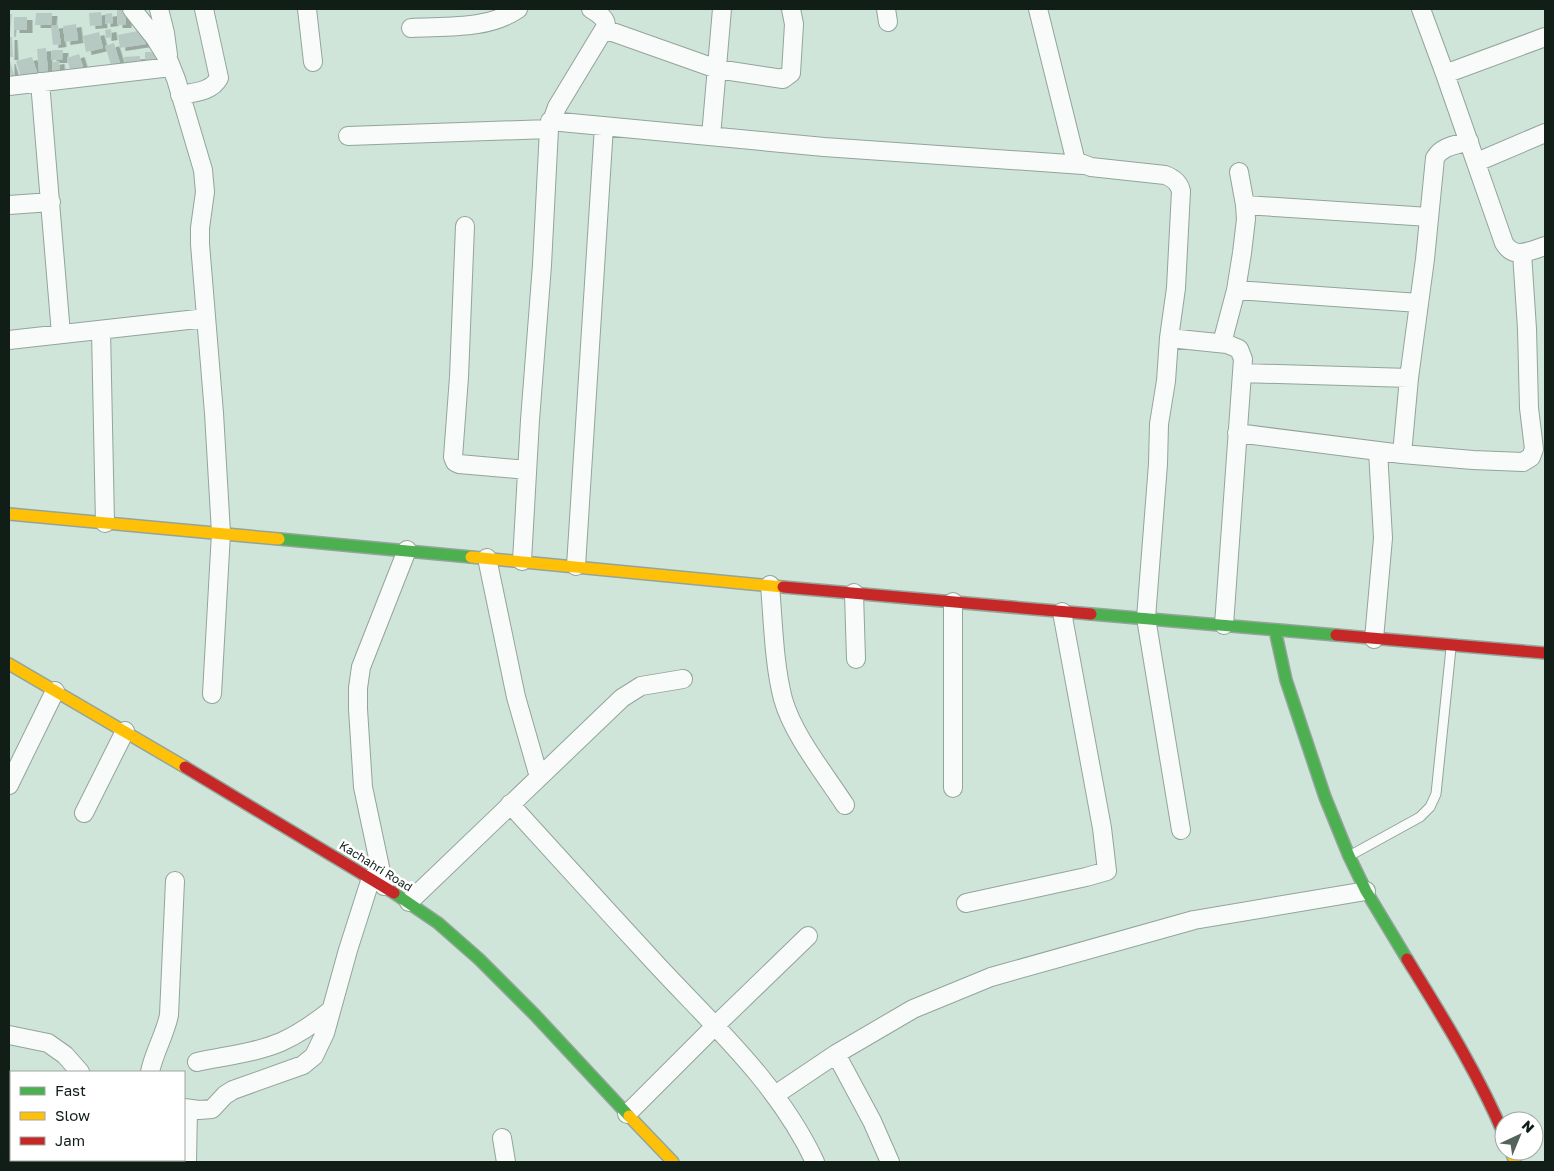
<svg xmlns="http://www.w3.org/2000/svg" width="1554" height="1171" font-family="'Golos Text',sans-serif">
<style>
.building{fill:#b7c9c3;filter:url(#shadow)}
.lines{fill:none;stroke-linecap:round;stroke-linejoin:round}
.lane-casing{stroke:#93a49b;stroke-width:11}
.street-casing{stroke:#93a49b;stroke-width:20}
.fast-casing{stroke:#93a49b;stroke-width:14}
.slow-casing{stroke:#93a49b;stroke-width:14}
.jam-casing{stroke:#93a49b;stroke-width:14}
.lane{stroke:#f8fbf9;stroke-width:9}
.street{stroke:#f8fbf9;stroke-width:18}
.fast{stroke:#4caf50;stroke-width:11}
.slow{stroke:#ffc107;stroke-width:11}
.jam{stroke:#c62828;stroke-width:11}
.labels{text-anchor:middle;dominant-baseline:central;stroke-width:5;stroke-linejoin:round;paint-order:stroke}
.street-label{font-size:12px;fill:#101e17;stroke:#fff}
</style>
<defs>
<filter id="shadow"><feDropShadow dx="5.5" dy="3" stdDeviation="0" flood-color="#0004"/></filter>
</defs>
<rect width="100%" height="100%" fill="#cfe5d9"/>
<path class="building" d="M117,9H126V25H117Z
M101,12L102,25L90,26L89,13Z
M36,13H52L51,25H35Z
M112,13L113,23L105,24V14Z
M9,14H12L10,34H9Z
M14,17H27V30H14Z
M76,24L78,40L65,42L63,26Z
M58,25L61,44L53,45L51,26Z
M111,29L112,37L106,38L105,30Z
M143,30L146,44L120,48L118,35Z
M99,32L103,48L86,52L83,36Z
M9,37H12L13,57H9Z
M114,43L120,63L111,65L105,46Z
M46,48L48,72H39L37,49Z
M52,50H63L62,60H51Z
M145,52H157V66H145Z
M79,54L84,70L71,73L67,58Z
M140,56L141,67L125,68L124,57Z
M32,57L38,75L22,80L16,61Z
M9,61H10L15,78L9,79Z
M59,61L60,72L53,73L52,62Z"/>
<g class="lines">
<g class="lane-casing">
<path id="lane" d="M1351,855L1420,817L1430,807L1436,794L1451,648"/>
</g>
<g class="street-casing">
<path id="street" d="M132,9L155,38L168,59L176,79L203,170L205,192L200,228V244L214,413L221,533L212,694
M159,9L165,33L168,55
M307,9L313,62
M886,9L888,22
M1038,9L1075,158L1078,162L1091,167L1165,175C1173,178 1179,182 1181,191L1176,288L1169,338L1166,381L1159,424L1158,464L1146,618L1181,830
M1421,9L1445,74L1504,243C1514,260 1530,251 1545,246
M411,28C447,26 487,30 518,9
M604,29L717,69L783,79L791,73L794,24L791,9
M1445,74L1545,37
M40,82L61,334
M9,86L171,67
M180,95C195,92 211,92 219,78L204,9
M550,121L824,147L1083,165
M348,136L549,129
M711,136L722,9
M1477,162L1545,133
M9,205L51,202
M1245,205L1429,217
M465,226L459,377L453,457L455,462L459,464L527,470
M1236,290L1419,303
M101,330L105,523
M1169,338L1227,344L1239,349L1243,359L1224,625
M9,340L206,318
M1222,343L1236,290L1242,253L1246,219L1245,205L1239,172
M1242,373L1409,378
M1237,433L1402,454L1473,460L1523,462L1531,457L1534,449L1529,408L1527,329L1522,253
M1402,454L1409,378L1425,259L1435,158C1442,146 1456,145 1469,141
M487,558L516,697L539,777
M522,561L530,420L542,265L549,129L557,107L606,26C606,17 597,13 591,9
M576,566L604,126
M770,585C773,621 774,665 783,699C793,735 825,774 845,805
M854,593L856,659
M953,602V788
M1374,639L1383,538L1378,451
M9,785L55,691
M510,804C560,859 609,913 659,967C716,1028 779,1085 815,1162
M84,813L125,731
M384,886L363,787L358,709V688L361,667L407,550
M409,902L622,698L641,686L683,679
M966,903L1086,877L1107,871L1102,828L1062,612
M9,1035L48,1043L65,1055L80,1072
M836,1054L872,1121L890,1162
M197,1062C225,1056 255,1053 281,1042C299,1034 316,1022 331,1010
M150,1072C154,1052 165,1035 169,1015L175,881
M775,1095L836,1054L913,1009L991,977L1194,920L1366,891
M184,1108L199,1110L212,1109L225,1095L233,1090L303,1065L314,1056L325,1033L348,950L371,878
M627,1114L715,1026L808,936
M502,1138L506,1162
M187,1162L188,1109"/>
</g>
<g class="fast-casing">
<path id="fast" d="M279,539L471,557
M1091,614L1336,635
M1275,630L1286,680L1325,797L1349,856L1366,891L1407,959
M394,893L438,923L479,959L535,1015L629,1116"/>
</g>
<g class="slow-casing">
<path id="slow" d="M9,514L279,539
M471,557L783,587
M9,664L185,767
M629,1116L673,1162
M1511,1151L1515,1162"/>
</g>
<g class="jam-casing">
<path id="jam" d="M783,587L1091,614
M1336,635L1545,653
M185,767L394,893
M1407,959C1442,1016 1478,1073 1504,1135"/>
</g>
<use href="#lane" class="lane"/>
<use href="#street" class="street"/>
<use href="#fast" class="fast"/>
<use href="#slow" class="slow"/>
<use href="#jam" class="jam"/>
</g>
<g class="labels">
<g class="street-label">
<text transform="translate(376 866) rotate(32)">Kachahri Road</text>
</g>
</g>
<rect width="1554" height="1171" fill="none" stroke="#101e17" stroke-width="20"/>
<rect x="10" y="1071" width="175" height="90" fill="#ffffff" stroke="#9fa5a2"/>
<rect x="20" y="1087" width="25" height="8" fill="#4caf50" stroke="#9fa5a2"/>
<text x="55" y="1096" font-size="15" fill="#101e17">Fast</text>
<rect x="20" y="1112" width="25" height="8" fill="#ffc107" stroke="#9fa5a2"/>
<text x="55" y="1121" font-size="15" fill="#101e17">Slow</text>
<rect x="20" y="1137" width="25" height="8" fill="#c62828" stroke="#9fa5a2"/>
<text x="55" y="1146" font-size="15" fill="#101e17">Jam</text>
<g transform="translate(1519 1136) rotate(44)"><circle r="24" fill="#ffffff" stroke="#9fa5a2"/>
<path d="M0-4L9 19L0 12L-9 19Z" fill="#53645b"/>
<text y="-8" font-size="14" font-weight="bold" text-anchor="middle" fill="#101e17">N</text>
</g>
</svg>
